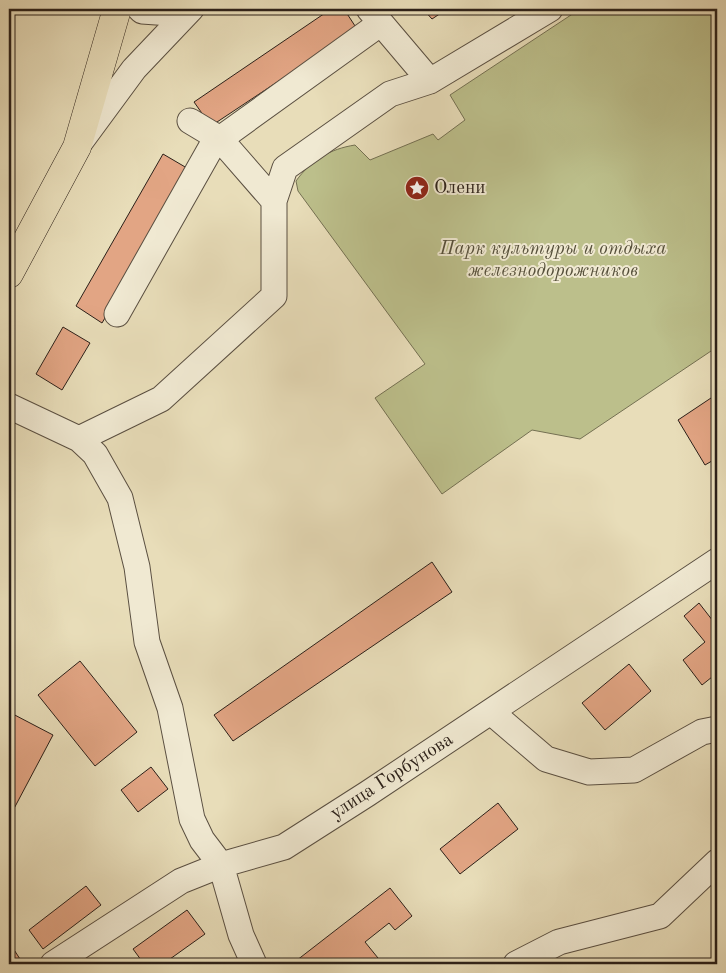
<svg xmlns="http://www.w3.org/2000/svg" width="726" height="973" font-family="'Old Standard TT',serif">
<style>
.green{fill:#bcbf8b;stroke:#747052}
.building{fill:#e2a584;stroke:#2b2019}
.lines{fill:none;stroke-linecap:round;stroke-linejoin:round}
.minor-casing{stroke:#5a4f41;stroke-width:27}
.major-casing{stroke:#2b2019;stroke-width:29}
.minor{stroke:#f0e9d2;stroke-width:25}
.major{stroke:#e8ddb9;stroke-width:28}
.labels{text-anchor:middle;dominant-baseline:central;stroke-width:4;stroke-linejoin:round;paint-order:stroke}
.poi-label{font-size:19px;fill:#2b2019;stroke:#f0e9d2;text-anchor:start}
.park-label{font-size:19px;font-style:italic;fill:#56503b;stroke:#f0e9d2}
.street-label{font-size:19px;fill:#2b2019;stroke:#f0e9d2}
</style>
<rect width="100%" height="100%" fill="#e8ddb9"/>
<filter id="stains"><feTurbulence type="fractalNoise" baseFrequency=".004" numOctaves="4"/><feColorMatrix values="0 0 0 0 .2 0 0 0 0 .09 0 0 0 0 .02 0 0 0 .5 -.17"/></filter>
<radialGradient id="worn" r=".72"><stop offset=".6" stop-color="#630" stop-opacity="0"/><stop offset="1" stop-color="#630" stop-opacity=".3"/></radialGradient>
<path class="green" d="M580,9H717V347L580,439L532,430L442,494L375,398L425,364L298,191L296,181C311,160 330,149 355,145L370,160L433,134L438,140L465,120L450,95Z"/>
<path class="building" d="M331,9H344L357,29L211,126L194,102Z
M423,9H447L432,19Z
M163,154L192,171L102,323L76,306Z
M63,327L90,343L62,390L36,374Z
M717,394V458L705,465L678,420Z
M432,562L452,592L233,741L214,715Z
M699,603L713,621L717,618V673L702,685L683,660L705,642L684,616Z
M80,661L137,732L95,766L38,695Z
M629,664L651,691L605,730L582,703Z
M9,712L53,735L9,818Z
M151,767L168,789L138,812L121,790Z
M498,803L518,829L460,874L440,849Z
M86,886L101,905L43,949L29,930Z
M390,888L412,916L395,930L389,923L365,942L378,958L370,964H346L342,959L336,964H292Z
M187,910L205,934L163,964H144L133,949Z
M9,942L20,959L12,964H9Z"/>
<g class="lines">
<g class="minor-casing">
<path id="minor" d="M140,9L142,11L171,13L178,9
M369,9L430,81
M190,121L220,139L274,201
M81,141L134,69L191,9
M117,314L213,144L381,23
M9,406L79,439L95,454L120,498L137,567L147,642L170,708L192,819L202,840L221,865L241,935L254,964
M79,439L161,399L274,296V201L285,168L390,94L430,81L550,9
M491,712L546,759L589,772L634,770L702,732L717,729
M53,964L181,881L221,865L284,847L367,794L717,561
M516,964L559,942L660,916L717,862"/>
</g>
<g class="major-casing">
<path id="major" d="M9,274L77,147L117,9"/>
</g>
<use href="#minor" class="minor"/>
<use href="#major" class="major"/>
</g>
<defs>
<g id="sight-disc" transform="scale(1.25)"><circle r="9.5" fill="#8f2418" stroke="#f0e9d2"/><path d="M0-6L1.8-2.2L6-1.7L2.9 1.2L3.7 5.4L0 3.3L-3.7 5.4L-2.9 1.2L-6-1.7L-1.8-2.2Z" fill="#fff"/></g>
</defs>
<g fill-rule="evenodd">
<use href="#sight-disc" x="417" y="188"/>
</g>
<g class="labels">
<g class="poi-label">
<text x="434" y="188">Олени</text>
</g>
<g class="park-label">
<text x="553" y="249">Парк культуры и отдыха<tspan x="553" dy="22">железнодорожников</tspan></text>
</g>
<g class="street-label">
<text transform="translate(392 777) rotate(-33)">улица Горбунова</text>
</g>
</g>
<rect width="726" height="973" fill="none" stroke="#e8ddb9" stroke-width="30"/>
<rect x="10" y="10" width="706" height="953" fill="none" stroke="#2b2019" stroke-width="2.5"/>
<rect x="15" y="15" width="696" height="943" fill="none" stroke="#2b2019"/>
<rect width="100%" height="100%" filter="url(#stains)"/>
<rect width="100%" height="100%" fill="url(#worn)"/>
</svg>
